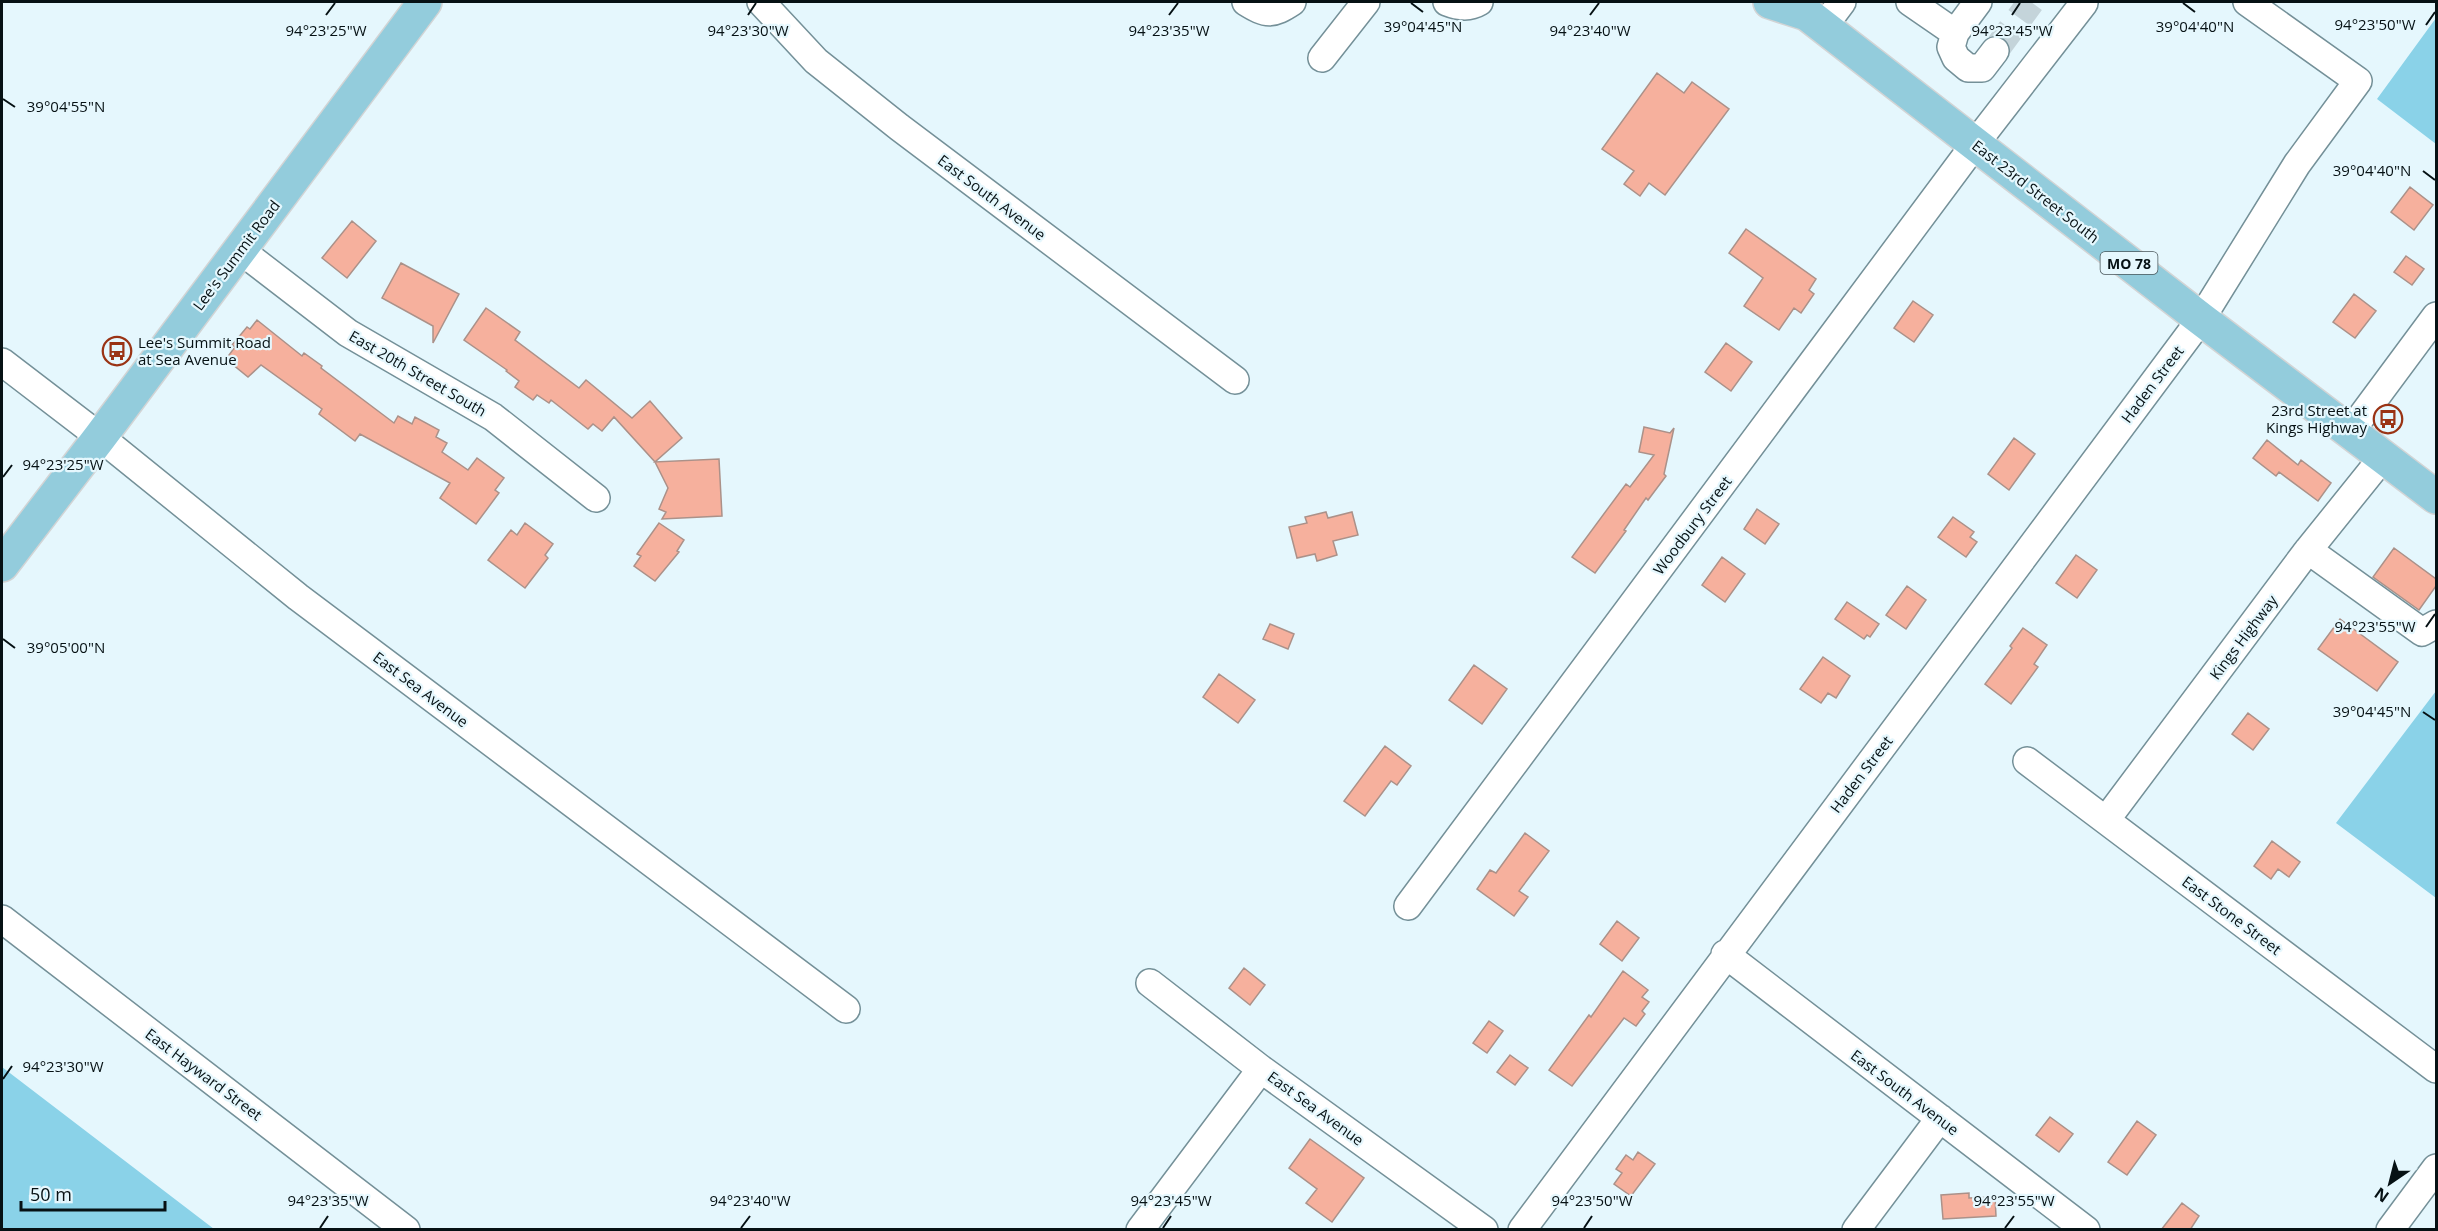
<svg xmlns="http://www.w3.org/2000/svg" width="2438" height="1231" font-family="'Open Sans',sans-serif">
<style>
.green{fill:#8ad2e8}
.building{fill:#f6b09d;stroke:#ab9189;stroke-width:1.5}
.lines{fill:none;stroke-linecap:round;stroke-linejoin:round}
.minor-tunnel{stroke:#c4d4da;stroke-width:27;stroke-dasharray:27 14;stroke-linecap:butt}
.minor-casing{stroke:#749098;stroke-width:30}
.major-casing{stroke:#d2d4d5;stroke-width:36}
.minor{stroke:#fff;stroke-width:27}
.major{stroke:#93ccdc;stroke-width:33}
.ticks{fill:none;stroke:#061114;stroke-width:2}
.labels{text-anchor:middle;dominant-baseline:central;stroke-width:4.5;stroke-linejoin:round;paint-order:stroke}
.shield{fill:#e5f7fd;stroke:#49565a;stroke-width:1.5}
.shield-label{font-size:14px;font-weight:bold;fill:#061114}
.street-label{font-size:15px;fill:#061114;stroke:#e5f7fd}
.poi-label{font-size:15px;fill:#061114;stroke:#e5f7fd;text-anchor:start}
.ticks-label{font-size:15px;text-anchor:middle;fill:#061114;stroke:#e5f7fd;stroke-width:4.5;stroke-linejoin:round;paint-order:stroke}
</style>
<rect width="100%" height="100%" fill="#e5f7fd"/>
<path class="green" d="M2436,18V144L2377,99Z
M2436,691V898L2336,823Z
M2,1067L214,1229H2Z"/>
<path class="building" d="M1657,73L1684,93L1692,82L1729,109L1665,195L1649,183L1640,196L1624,184L1634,171L1602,149Z
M2410,187L2433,205L2414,230L2391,212Z
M352,221L376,241L347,278L322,258Z
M1746,229L1816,279L1809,290L1814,294L1801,313L1794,308L1779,330L1744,306L1763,278L1729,253Z
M2406,256L2424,269L2412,285L2394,272Z
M401,263L459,294L433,343V326L382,298Z
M2354,294L2376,311L2355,338L2333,322Z
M1913,301L1933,315L1914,342L1894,328Z
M486,308L520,332L515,340L579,388L586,380L632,418L650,401L682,438L655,462L719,459L722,516L662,519L666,512L659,509L668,488L655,462L614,417L602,431L593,424L588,429L551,400L549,403L537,395L533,400L515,387L519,381L506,371L507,370L464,340Z
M257,320L302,356L304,353L322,366L321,368L394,423L398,416L412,424L415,417L439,430L436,437L447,443L442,452L468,470L477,458L504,478L495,490L499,493L476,524L440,498L450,483L360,434L355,441L319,414L322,409L261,365L248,377L226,359L235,347L232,345L247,327L250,329Z
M1726,343L1752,362L1731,391L1705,372Z
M1644,427L1670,433L1674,428L1664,474L1666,476L1648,500L1646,498L1624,530L1626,531L1595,573L1572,557L1626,484L1630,487L1654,455L1639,452Z
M2014,438L2035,454L2009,490L1988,474Z
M2267,440L2298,465L2301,460L2331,483L2318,501L2279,472L2276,476L2253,458Z
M1757,509L1779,524L1765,544L1744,529Z
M1326,512L1328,518L1352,512L1358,535L1333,541L1337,555L1317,561L1315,554L1297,558L1289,527L1307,523L1305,517Z
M1953,517L1974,532L1970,537L1977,542L1966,557L1938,537Z
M525,523L553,544L545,555L548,558L525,588L488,560L511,530L517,535Z
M659,523L684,540L677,551L679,552L655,581L634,566L641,556L637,554Z
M2394,548L2436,579V586L2419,610L2373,577Z
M2076,555L2097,570L2077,598L2056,583Z
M1722,557L1745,574L1725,602L1702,585Z
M1907,586L1926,600L1906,629L1886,615Z
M1847,602L1879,624L1870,637L1867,635L1864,639L1835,619Z
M2340,619L2398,662L2377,691L2318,649Z
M1270,624L1294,634L1288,649L1263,639Z
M2023,628L2047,645L2034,664L2038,667L2011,704L1985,684L2012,648L2010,646Z
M1823,657L1850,676L1836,698L1828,693L1821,703L1800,689Z
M1474,665L1507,689L1482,724L1449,700Z
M1219,674L1255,700L1238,723L1203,697Z
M2248,713L2269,729L2253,750L2232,734Z
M1385,746L1411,766L1397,785L1391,781L1365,816L1344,801Z
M1525,833L1549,851L1519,891L1528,897L1514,916L1477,889L1490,870L1496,873Z
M2272,841L2300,862L2289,877L2278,869L2271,879L2254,866Z
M1617,921L1639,938L1622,961L1600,944Z
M1244,968L1265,985L1250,1005L1229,988Z
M1623,971L1648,990L1642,997L1649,1002L1642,1011L1645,1014L1636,1026L1624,1018L1572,1086L1549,1070L1589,1015L1591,1017Z
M1489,1021L1503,1031L1487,1053L1473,1043Z
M1510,1055L1528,1068L1515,1085L1497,1072Z
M2050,1117L2073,1134L2059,1152L2036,1135Z
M2137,1121L2156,1135L2127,1175L2108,1162Z
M1310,1139L1364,1178L1332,1222L1306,1203L1317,1189L1289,1168Z
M1638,1152L1655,1164L1631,1196L1614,1184L1622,1173L1616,1169L1626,1155L1633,1160Z
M1969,1193V1198L1995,1197L1996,1216L1943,1219L1941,1195Z
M2182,1203L2199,1216L2190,1230H2161Z"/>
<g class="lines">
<path class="minor-tunnel" d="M1995,51L2031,2"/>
<g class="minor-casing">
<path id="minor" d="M761,2L816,61L899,127L1235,380
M1246,2C1267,15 1272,15 1292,2
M1447,2C1457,6 1469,8 1479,2
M1910,2L1955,33
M1978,2L1955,33L1951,47L1956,58L1968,68H1982L1995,51
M1824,26L1842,2
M1322,58L1366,2
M240,250L348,333L493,417L596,498
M2,362L100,437L298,597L846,1009
M2350,432L2436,316
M2308,550L2422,632L2436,624
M2027,761L2436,1069
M2106,820L2305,554L2383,457
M1408,906L1975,144L2084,3
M2,919L406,1230
M1725,954L2086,1230
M1150,983L1261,1069L1484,1230
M1140,1230L1261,1069
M1522,1230L2201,319L2297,164L2358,81L2247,2
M1856,1230L1940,1118
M2390,1230L2436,1168"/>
</g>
<g class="major-casing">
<path id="major" d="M1770,2L1807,14
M1798,2L1807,14L2201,319L2436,497
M2,565L100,437L425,2"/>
</g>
<use href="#minor" class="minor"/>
<use href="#major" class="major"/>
</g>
<path class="ticks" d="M1411,3L1423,12M2183,3L2195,12M326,15L335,3M748,15L756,3M1169,15L1178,3M1590,15L1599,3M2012,15L2020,3M2426,25L2435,12M3,99L15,107M2423,171L2435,180M3,477L12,465M2426,627L2435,614M3,639L15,648M2423,712L2435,720M3,1079L12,1066M320,1228L328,1216M741,1228L750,1216M1163,1228L1171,1216M1584,1228L1592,1216M2005,1228L2014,1216"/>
<defs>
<g id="bus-ring" transform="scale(1.5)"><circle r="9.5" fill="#e5f7fd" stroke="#9a3314" stroke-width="1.5"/><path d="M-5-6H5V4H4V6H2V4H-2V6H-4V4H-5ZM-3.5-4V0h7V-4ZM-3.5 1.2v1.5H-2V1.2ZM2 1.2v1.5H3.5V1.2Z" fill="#9a3314"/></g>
</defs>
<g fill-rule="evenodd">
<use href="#bus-ring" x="117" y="351"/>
<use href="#bus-ring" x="2388" y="419"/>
</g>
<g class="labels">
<rect class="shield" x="2100.5" y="252" width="57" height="22" rx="4.5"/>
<g class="shield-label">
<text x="2129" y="263">MO 78</text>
</g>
<g class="street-label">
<text transform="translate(2036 191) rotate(38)">East 23rd Street South</text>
<text transform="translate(992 197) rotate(37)">East South Avenue</text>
<text transform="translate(236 255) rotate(-53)">Lee's Summit Road</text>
<text transform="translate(418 373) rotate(30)">East 20th Street South</text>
<text transform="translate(2152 384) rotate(-53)">Haden Street</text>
<text transform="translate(1692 525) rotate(-53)">Woodbury Street</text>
<text transform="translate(2243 637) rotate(-53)">Kings Highway</text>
<text transform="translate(421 689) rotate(37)">East Sea Avenue</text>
<text transform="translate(1861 774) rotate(-53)">Haden Street</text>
<text transform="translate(2232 915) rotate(37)">East Stone Street</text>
<text transform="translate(204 1074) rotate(37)">East Hayward Street</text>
<text transform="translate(1905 1092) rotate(37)">East South Avenue</text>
<text transform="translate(1316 1108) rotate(36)">East Sea Avenue</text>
</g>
<g class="poi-label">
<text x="138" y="342">Lee's Summit Road<tspan x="138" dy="17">at Sea Avenue</tspan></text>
<text x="2367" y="410" text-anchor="end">23rd Street at<tspan x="2367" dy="17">Kings Highway</tspan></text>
</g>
</g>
<g class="ticks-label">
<text x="2375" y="30">94°23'50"W</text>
<text x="1423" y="32">39°04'45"N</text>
<text x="2195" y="32">39°04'40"N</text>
<text x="326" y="36">94°23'25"W</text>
<text x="748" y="36">94°23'30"W</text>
<text x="1169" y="36">94°23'35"W</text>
<text x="1590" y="36">94°23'40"W</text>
<text x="2012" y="36">94°23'45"W</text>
<text x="66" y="112">39°04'55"N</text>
<text x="2372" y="176">39°04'40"N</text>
<text x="63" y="470">94°23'25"W</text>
<text x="2375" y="632">94°23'55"W</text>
<text x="66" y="653">39°05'00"N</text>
<text x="2372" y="717">39°04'45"N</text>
<text x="63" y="1072">94°23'30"W</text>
<text x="328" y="1206">94°23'35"W</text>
<text x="750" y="1206">94°23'40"W</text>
<text x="1171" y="1206">94°23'45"W</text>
<text x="1592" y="1206">94°23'50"W</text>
<text x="2014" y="1206">94°23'55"W</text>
</g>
<rect width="2438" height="1231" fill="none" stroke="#061114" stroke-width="6"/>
<g transform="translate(2390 1183) rotate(215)" stroke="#e5f7fd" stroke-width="4.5" paint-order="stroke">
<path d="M0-4.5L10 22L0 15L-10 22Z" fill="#061114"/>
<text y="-9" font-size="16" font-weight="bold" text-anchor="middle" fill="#061114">N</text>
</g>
<path d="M21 1201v9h144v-9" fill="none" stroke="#061114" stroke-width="3"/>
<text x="30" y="1201" font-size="18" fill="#061114" stroke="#e5f7fd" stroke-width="4.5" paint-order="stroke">50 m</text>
</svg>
